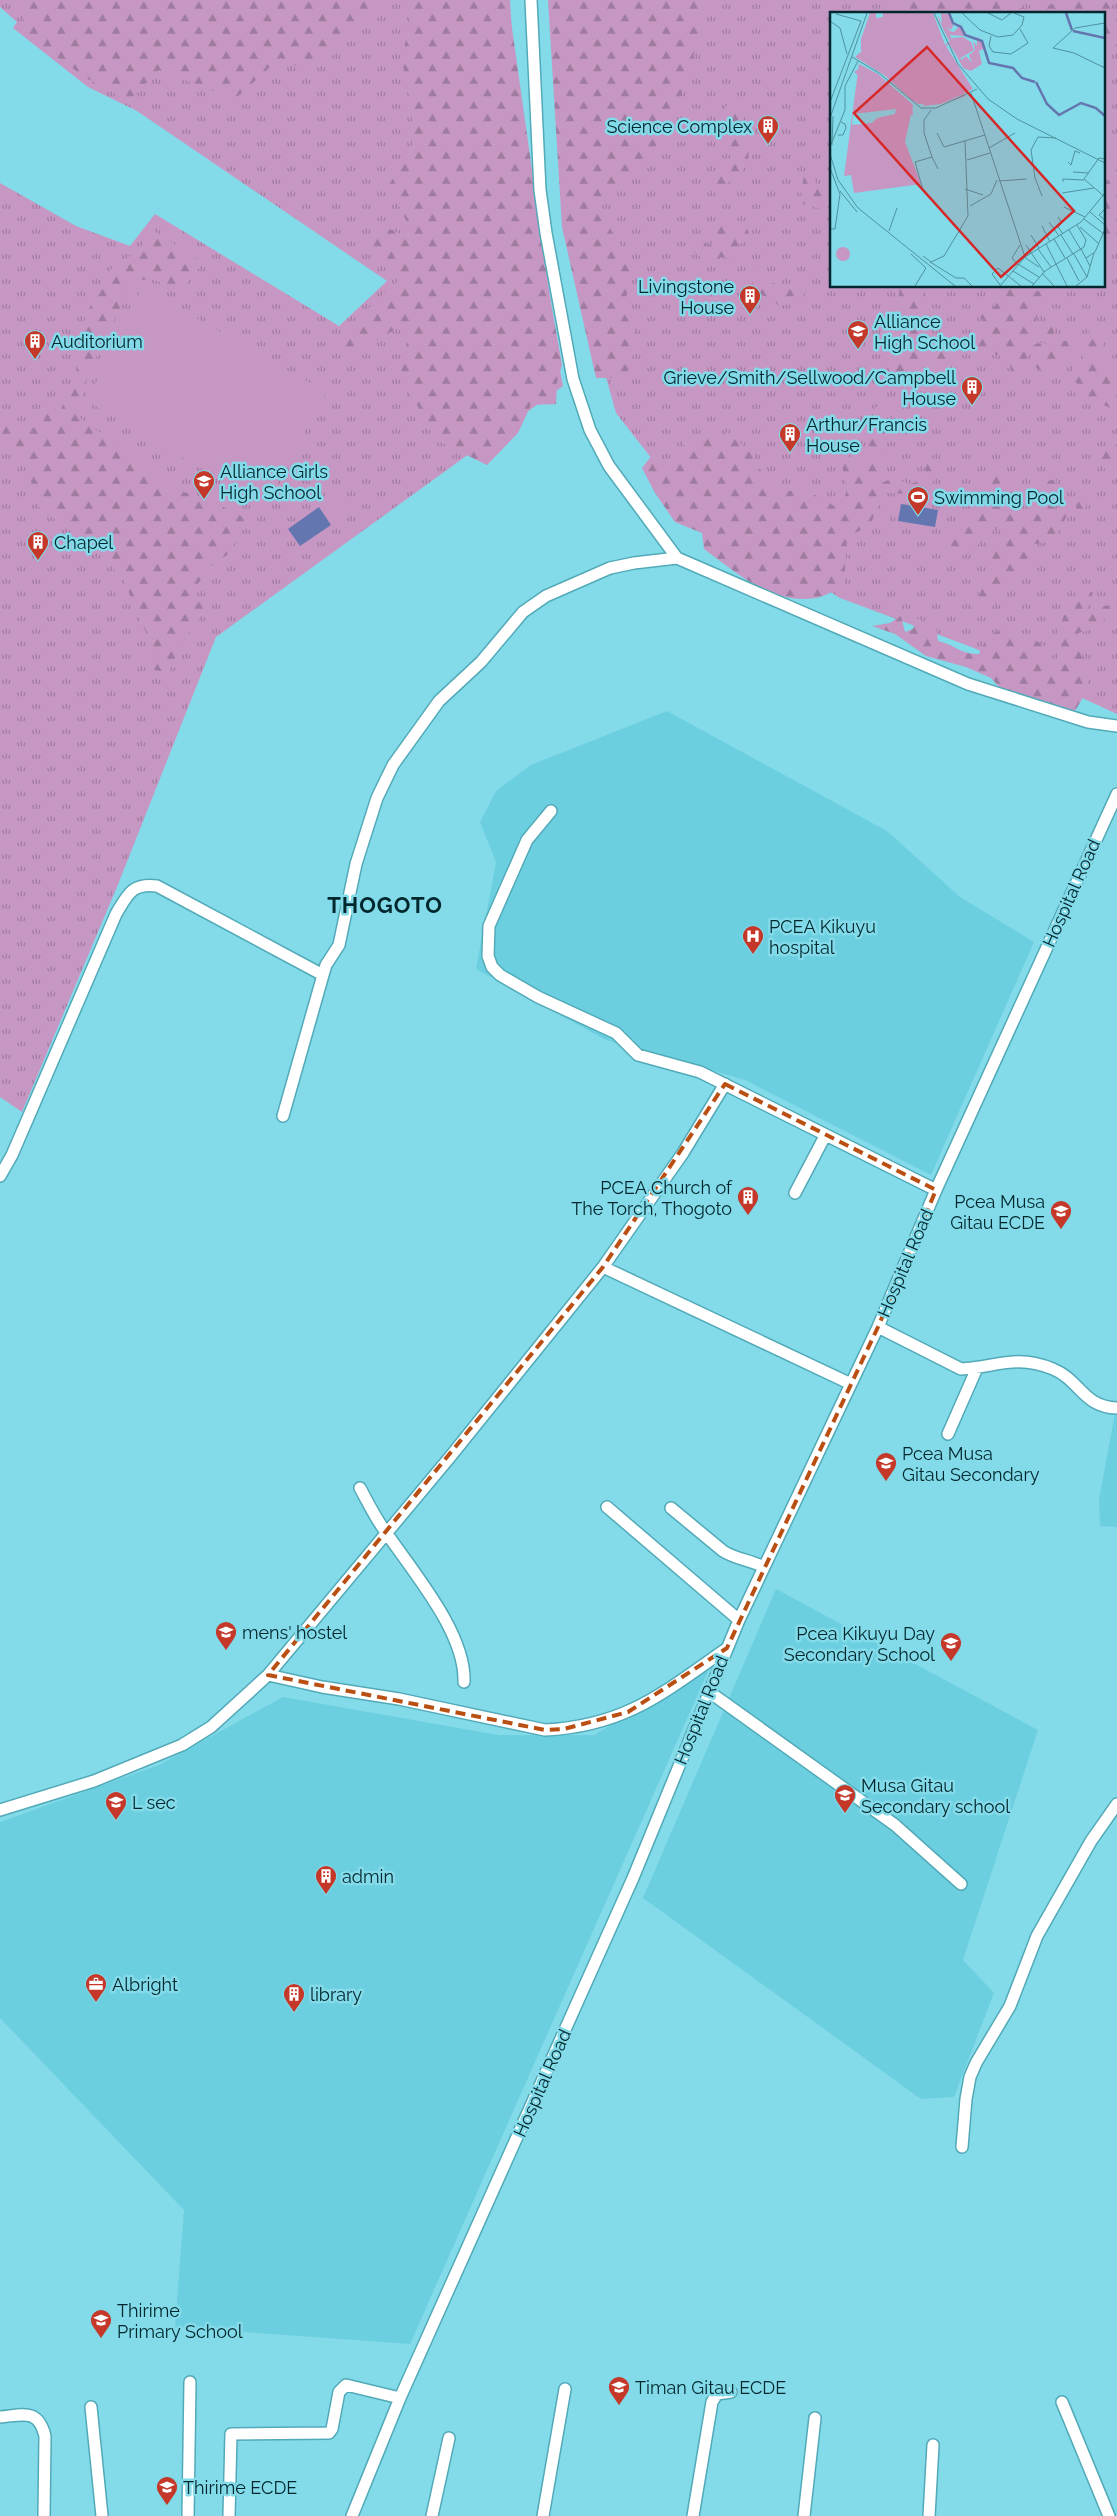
<svg xmlns="http://www.w3.org/2000/svg" width="1117" height="2516" font-family="Raleway,sans-serif">
<style>
.built{fill:#6ccfdf}
.grass{fill:url(#grass-tufts);fill-rule:evenodd}
.forest{fill:url(#forest-firs)}
.pitch{fill:#c797c3}
.water{fill:#6476af}
.lines{fill:none;stroke-linecap:round;stroke-linejoin:round}
.minor-casing{stroke:#52aab8;stroke-width:14}
.minor{stroke:#fff;stroke-width:11}
.marked{fill:none;stroke:#ba4f13;stroke-width:4;stroke-dasharray:10 6;stroke-linejoin:round}
.labels{text-anchor:middle;dominant-baseline:central;stroke-width:5;stroke-linejoin:round;paint-order:stroke}
.poi-label{font-size:18px;fill:#00272d;stroke:#83dae9;text-anchor:start}
.street-label{font-size:18px;fill:#00272d;stroke:#83dae9}
.district-label{font-size:22px;font-weight:bold;letter-spacing:1px;fill:#00272d;stroke:#83dae9}
.inset-river{fill:none;stroke:#6476af;stroke-width:2.5}
.inset-road{fill:none;stroke:#4f929e;stroke-width:1}
.view{fill:#d62828;fill-opacity:0.15;stroke:#d62828;stroke-width:2.5}
.inset-edge{fill:none;stroke:#00272d;stroke-width:2.5}
</style>
<defs>
<pattern id="grass-tufts" width="24" height="20" patternUnits="userSpaceOnUse" patternTransform="scale(1.25)"><rect width="24" height="20" fill="#c797c3"/><path d="M3 7l-1-3M5 7V3M7 7l1-3M15 17l-1-3M17 17v-4M19 17l1-3" fill="none" stroke="#9f7b9f"/></pattern>
<pattern id="forest-firs" width="22" height="20" patternUnits="userSpaceOnUse" patternTransform="scale(1.25)"><rect width="22" height="20" fill="#c797c3"/><path d="M5 1l3.5 6h-7zM16 11l3.5 6h-7z" fill="#9f7b9f"/></pattern>
</defs>
<rect width="100%" height="100%" fill="#83dae9"/>
<path class="built" d="M667,711L887,831L960,897L1034,942L931,1175L745,1080L606,1040L476,969L496,862L480,822L496,791L531,765Z
M1117,1402V1527L1100,1526L1099,1500Z
M776,1589L1038,1730L963,1960L994,1993L954,2097L921,2099L643,1898Z
M710,1667L410,2344L175,2327L184,2210L0,2018V1822L159,1765L283,1697L498,1735H594Z"/>
<path class="grass" d="M0,0H510L520,163L563,386L216,637L117,887L22,1112L0,1097V183L76,226L130,246L155,214L339,326L387,281L137,111L88,87L13,28L17,22L0,7Z
M551,0H1117V714L974,648L840,598L735,532L667,478L616,413L572,255ZM831,14H1103V286H831Z"/>
<path class="forest" d="M15,0H372V6L310,73L280,58L235,99L159,70L129,101L86,78L30,37Z
M414,0H508L550,297L562,365L557,382L556,404L531,405L518,433L487,465L440,442L400,378L411,320L354,354L335,339L400,279L360,239L383,226L416,241L389,185L415,139L402,59Z
M548,0H705L699,39L684,83L676,122L643,161L598,207L633,268L623,311L638,337L626,378H596L562,227Z
M899,0H1000L1002,5L1027,9L1046,7L1059,0H1105L1117,17V50H1107L1103,47V14H890Z
M742,103V125L749,150L748,163L739,175L717,190L710,180C735,162 744,157 716,135L727,104Z
M1110,152L1117,153V232L1109,242L1103,241V185L1109,178Z
M804,176L814,180L825,196L831,183V208L822,209L803,204L801,191Z
M717,217L726,228L734,232L747,227L749,234L739,246L732,259L721,257L715,265L693,252L704,236L707,246L717,241L713,232Z
M151,229L203,263L182,289L150,279L133,281L89,372L77,416L143,463L172,489L203,497L245,518L231,552L210,567L189,596L208,606L182,643L169,672L153,670L152,644L133,607L127,585L98,550L40,509L23,458L0,439V417L15,434L36,427L35,412L61,409L76,385L77,338L92,302L111,269L139,250Z
M760,271L766,281L806,293L794,303L779,306L771,299L752,291V272Z
M900,286H923L920,309L927,310L924,324L930,341L942,339L950,357L945,378L943,366L936,359L924,364V374L932,375L927,388H912L915,360L889,393L884,383L893,360V326L902,321L897,308Z
M1049,288L1046,303L1038,308L1035,330C1028,334 1021,338 1022,348L1041,343L1054,345L1045,334L1054,313L1053,335L1058,341H1079L1068,362L1053,360L1044,372L1032,365L1035,356L1031,353L1014,373V388L1009,359L987,351L965,349L983,320L976,312L983,306H996L1002,289L1034,292Z
M1090,328L1104,343L1101,363L1117,373V397L1113,400L1117,403V414C1110,405 1096,403 1086,398L1083,388L1071,379L1074,364L1081,360V354L1086,351Z
M881,401L886,428L880,449V470L870,476L884,482L892,478L910,484L924,479L928,456L939,474C920,499 911,493 882,493L871,524L847,538L844,585C835,589 825,597 816,598C772,605 737,573 704,549L702,533L675,522L655,493L642,468L656,450L670,467L683,463L684,439L702,434L716,436L727,432L753,454L761,471L777,492C804,489 811,491 834,506L844,502L847,488L841,461L828,445L857,408L854,430L846,454L859,467L866,455L871,414Z
M1106,442H1117V464L1114,477L1100,464Z
M996,463L1003,474L999,491L1000,508L1007,509L1018,497V509L1027,512L1031,478L1057,481L1048,499L1056,509L1078,496L1087,505L1077,519L1076,506L1066,517L1055,540L1030,545L1032,564L1024,574L1008,585L992,607L968,618C973,601 983,588 990,572L981,558L982,548L998,536L1002,524L983,538L974,550L957,558L946,543C954,511 988,520 985,476Z
M1085,588L1093,593L1084,614H1095L1104,606L1117,604V619L1107,612L1102,627L1078,633C1082,671 1099,676 1074,712L1000,688L991,678L966,667L926,656L895,634L872,626L890,623L901,616L905,632L913,629L916,618L936,628L938,641C956,645 959,654 979,654L987,638L998,631L1030,637L1046,647V669L1055,670L1058,651L1056,635L1064,615L1074,611L1077,600Z"/>
<path class="pitch" d="M142,287L326,392L265,506L87,401Z
M333,492L349,512L341,519L325,498Z
M884,498L893,499L888,529L879,528Z"/>
<path class="water" d="M901,504L938,510L935,527L898,521Z
M319,507L331,525L300,546L288,529Z"/>
<g class="lines">
<g class="minor-casing">
<path id="minor" d="M531,0L540,190L546,233L573,379L590,430L609,466L677,558L968,684L1088,722L1117,726
M551,811L527,840L489,926L488,956L492,967L500,975L538,997L616,1033L638,1055L700,1072L936,1190
M323,975L326,965L339,945L356,864L377,798L393,765L439,701L481,662L523,612L546,596L610,568L634,563L677,558
M0,1176L12,1155L116,914C128,894 132,883 157,886L323,975L283,1116
M795,1193L825,1136
M603,1267L851,1384
M878,1327L961,1369C997,1367 1015,1354 1053,1369C1080,1380 1083,1407 1117,1408
M948,1434L977,1368
M360,1488C366,1499 372,1511 379,1522C406,1564 466,1630 464,1682
M607,1507L739,1620
M671,1508L723,1551C735,1559 750,1560 764,1567
M268,1675L322,1687L399,1699L545,1730C625,1726 663,1693 726,1649
M708,1691L895,1825L961,1884
M0,1810L94,1781L182,1745L211,1727L268,1675L450,1457L603,1267L683,1153L725,1084
M962,2147L966,2099L970,2077L976,2063L1010,2006L1037,1936L1091,1841L1117,1804
M1062,2402L1109,2516
M91,2407L102,2516
M0,2417C23,2415 38,2408 45,2436L44,2516
M188,2516L190,2382
M229,2516L231,2434L329,2433L332,2429L339,2392L346,2385L400,2398
M352,2516L400,2398L633,1878L739,1620L878,1327L936,1190L1117,794
M432,2516L449,2438
M543,2516L565,2389
M693,2516L712,2402L717,2394L731,2392
M804,2516L815,2418
M929,2516L933,2445"/>
</g>
<use href="#minor" class="minor"/>
</g>
<path class="marked" d="M725,1084L936,1190L878,1327L727,1648L628,1712L564,1729L545,1730L268,1675L603,1267Z"/>
<defs>
<g id="building-pin" transform="scale(1.125)"><path d="M0 17L-7.5 6A9.5 9.5 0 1 1 7.5 6Z" fill="#c43729" stroke="#83dae9"/><path d="M-4-6H4V6H1V3H-1V6H-4ZM-2.5-4.3h1.7v1.8h-1.7ZM.8-4.3h1.7v1.8H.8ZM-2.5-1h1.7V.8h-1.7ZM.8-1h1.7V.8H.8Z" fill="#fff"/></g>
<g id="school-pin" transform="scale(1.125)"><path d="M0 17L-7.5 6A9.5 9.5 0 1 1 7.5 6Z" fill="#c43729" stroke="#83dae9"/><path d="M0-5L7-2L0 1L-7-2ZM-4 1L0 2.5L4 1V4Q0 6-4 4Z" fill="#fff"/></g>
<g id="stadium-pin" transform="scale(1.125)"><path d="M0 17L-7.5 6A9.5 9.5 0 1 1 7.5 6Z" fill="#c43729" stroke="#83dae9"/><path d="M0-5a6.5 5 0 1 0 0 10a6.5 5 0 1 0 0-10ZM-3.5-1.8h7v3.6h-7Z" fill="#fff"/></g>
<g id="hospital-pin" transform="scale(1.125)"><path d="M0 17L-7.5 6A9.5 9.5 0 1 1 7.5 6Z" fill="#c43729" stroke="#83dae9"/><path d="M-5-5h3v3.5h4V-5h3V5h-3V1.5h-4V5h-3Z" fill="#fff"/></g>
<g id="office-pin" transform="scale(1.125)"><path d="M0 17L-7.5 6A9.5 9.5 0 1 1 7.5 6Z" fill="#c43729" stroke="#83dae9"/><path d="M-6-3h4V-5.5h4V-3h4V5H-6ZM-1-4.5V-3h2v-1.5ZM-6 0V1H6V0Z" fill="#fff"/></g>
</defs>
<g fill-rule="evenodd">
<use href="#building-pin" x="768" y="126"/>
<use href="#building-pin" x="750" y="296"/>
<use href="#school-pin" x="858" y="331"/>
<use href="#building-pin" x="35" y="341"/>
<use href="#building-pin" x="972" y="387"/>
<use href="#building-pin" x="790" y="434"/>
<use href="#school-pin" x="204" y="481"/>
<use href="#stadium-pin" x="918" y="497"/>
<use href="#building-pin" x="38" y="542"/>
<use href="#hospital-pin" x="753" y="936"/>
<use href="#building-pin" x="748" y="1197"/>
<use href="#school-pin" x="1061" y="1211"/>
<use href="#school-pin" x="886" y="1463"/>
<use href="#school-pin" x="226" y="1632"/>
<use href="#school-pin" x="951" y="1643"/>
<use href="#school-pin" x="845" y="1795"/>
<use href="#school-pin" x="116" y="1802"/>
<use href="#building-pin" x="326" y="1876"/>
<use href="#office-pin" x="96" y="1984"/>
<use href="#building-pin" x="294" y="1994"/>
<use href="#school-pin" x="101" y="2320"/>
<use href="#school-pin" x="619" y="2387"/>
<use href="#school-pin" x="167" y="2487"/>
</g>
<g class="labels">
<g class="poi-label">
<text x="752" y="126" text-anchor="end">Science Complex</text>
<text x="734" y="286" text-anchor="end">Livingstone<tspan x="734" dy="21">House</tspan></text>
<text x="874" y="321">Alliance<tspan x="874" dy="21">High School</tspan></text>
<text x="51" y="341">Auditorium</text>
<text x="956" y="377" text-anchor="end">Grieve/Smith/Sellwood/Campbell<tspan x="956" dy="21">House</tspan></text>
<text x="806" y="424">Arthur/Francis<tspan x="806" dy="21">House</tspan></text>
<text x="220" y="471">Alliance Girls<tspan x="220" dy="21">High School</tspan></text>
<text x="934" y="497">Swimming Pool</text>
<text x="54" y="542">Chapel</text>
<text x="769" y="926">PCEA Kikuyu<tspan x="769" dy="21">hospital</tspan></text>
<text x="732" y="1187" text-anchor="end">PCEA Church of<tspan x="732" dy="21">The Torch, Thogoto</tspan></text>
<text x="1045" y="1201" text-anchor="end">Pcea Musa<tspan x="1045" dy="21">Gitau ECDE</tspan></text>
<text x="902" y="1453">Pcea Musa<tspan x="902" dy="21">Gitau Secondary</tspan></text>
<text x="242" y="1632">mens' hostel</text>
<text x="935" y="1633" text-anchor="end">Pcea Kikuyu Day<tspan x="935" dy="21">Secondary School</tspan></text>
<text x="861" y="1785">Musa Gitau<tspan x="861" dy="21">Secondary school</tspan></text>
<text x="132" y="1802">L sec</text>
<text x="342" y="1876">admin</text>
<text x="112" y="1984">Albright</text>
<text x="310" y="1994">library</text>
<text x="117" y="2310">Thirime<tspan x="117" dy="21">Primary School</tspan></text>
<text x="635" y="2387">Timan Gitau ECDE</text>
<text x="183" y="2487">Thirime ECDE</text>
</g>
<g class="street-label">
<text transform="translate(1071 893) rotate(-66)">Hospital Road</text>
<text transform="translate(905 1263) rotate(-67)">Hospital Road</text>
<text transform="translate(701 1710) rotate(-68)">Hospital Road</text>
<text transform="translate(542 2083) rotate(-66)">Hospital Road</text>
</g>
<g class="district-label">
<text x="385" y="905">THOGOTO</text>
</g>
</g>
<g transform="translate(830 12)">
<rect width="275" height="275" fill="#83dae9"/>
<path d="M40,1H46V6L53,5V1H102L115,33L123,26L133,25L141,30L144,38L129,47L119,32L116,34L143,77L114,91L88,92L31,38V27ZM29,52L48,62L83,93L75,130L91,172L24,181L21,163L14,164ZM66,97L65,102L47,106L42,111L22,113L23,102Z" fill="#c797c3" fill-rule="evenodd"/>
<path d="M55,1H66L63,4L65,23L67,28L73,26L76,32L65,38V44L75,69V79L85,85V91L54,63L25,45L33,38L41,39L44,30L58,40ZM92,1H103L115,33L112,35L105,37L111,34V29L105,21L101,5ZM111,1L121,2L123,14L121,18L117,14L120,19L124,20L130,13L136,21L135,24L120,23L131,48L136,44L142,51L139,43L145,38L143,29L147,34V25L153,29L155,36L149,39L152,52L141,59L133,56L109,9L108,3L112,13ZM115,39L124,47V55L128,54L127,57L140,77L136,73L131,79L136,84L117,91L132,83L129,76L132,72L127,71L129,68L124,62L123,67L121,63L115,62L114,58L121,62L123,56ZM33,54L82,92L83,103L72,102L70,98L66,103V96L61,95L64,92L44,70L49,80L45,94L39,96L38,100H24L29,64L24,60ZM105,75L109,81L113,77L112,92L93,94L97,86L108,85L104,81V77L107,81ZM53,106L49,112L53,123L70,120L74,135L47,130L52,124L47,107Z" fill="#c797c3"/>
<path d="M44,10H56V28H45ZM131,26L139,30L141,36L129,45L121,27ZM68,107L71,118L53,122L50,111ZM6 242a7 7 0 1 1 14 0a7 7 0 1 1-14 0Z" fill="#c797c3"/>
<path class="inset-river" d="M119,1L123,11L131,15L135,23L152,29L159,51L183,56L192,66L205,70M236,1L242,18M243,19L275,26M206,70L217,92L229,103L251,91L266,96L275,104"/>
<path class="inset-road" d="M104,1L128,52L158,87L187,107L275,151M132,1L150,18L168,25L183,23L192,13L194,5L184,1M158,1L172,8L181,1M0,9L10,16L17,42M275,11L245,16L223,36L244,41L275,56M161,24L159,34L163,40L181,42L198,31L190,17M22,45L49,61L91,96H106L147,77M141,81L195,245M0,90L31,9L6,2M101,98L94,108V121L102,145M0,106L37,1M107,121L114,135L155,123M8,123H13L16,116L15,112L11,110M2,133L3,104M0,135L15,98V74L28,49M159,136L185,121M0,142L8,168L28,196L125,274M275,147L269,146L254,167L275,185M137,148L160,141M238,150L241,153L245,139L250,141M0,156L10,182L5,217H0M243,160L259,161M169,169L197,167M233,170V167L254,168M135,177L153,183M93,178L85,150L102,145L108,157M10,179L27,200M232,181L264,176M212,184L205,166L201,138L208,125L226,126M140,194L161,182L167,168M234,195L255,205M275,197L269,203L275,208M260,200L275,213M228,205L232,211L228,215L233,222M254,207L274,222M219,210L229,224M212,214L220,230M250,215L268,231M239,218L251,238M59,219L67,196M201,223L209,236M231,223L243,242M224,227L235,246M216,232L237,274M196,233L214,260M208,237L221,255M251,237L260,254M81,242L96,256L85,274M244,242L257,265M93,244L101,250L114,244L138,204L135,129M194,245L209,255M237,246L249,269M256,246L265,240L275,217M100,250L126,266M188,252L209,265M188,253L182,246L190,233M183,259L204,272M212,261L224,274M126,266H134L142,274M170,273L162,262L168,256L191,274M170,274L195,245L251,210L275,181M202,274L215,259L254,235L256,228L247,213M246,274L257,265L264,241"/>
<path class="view" d="M97,35L244,199L171,265L24,101Z"/>
<rect width="275" height="275" class="inset-edge"/>
</g>
</svg>
